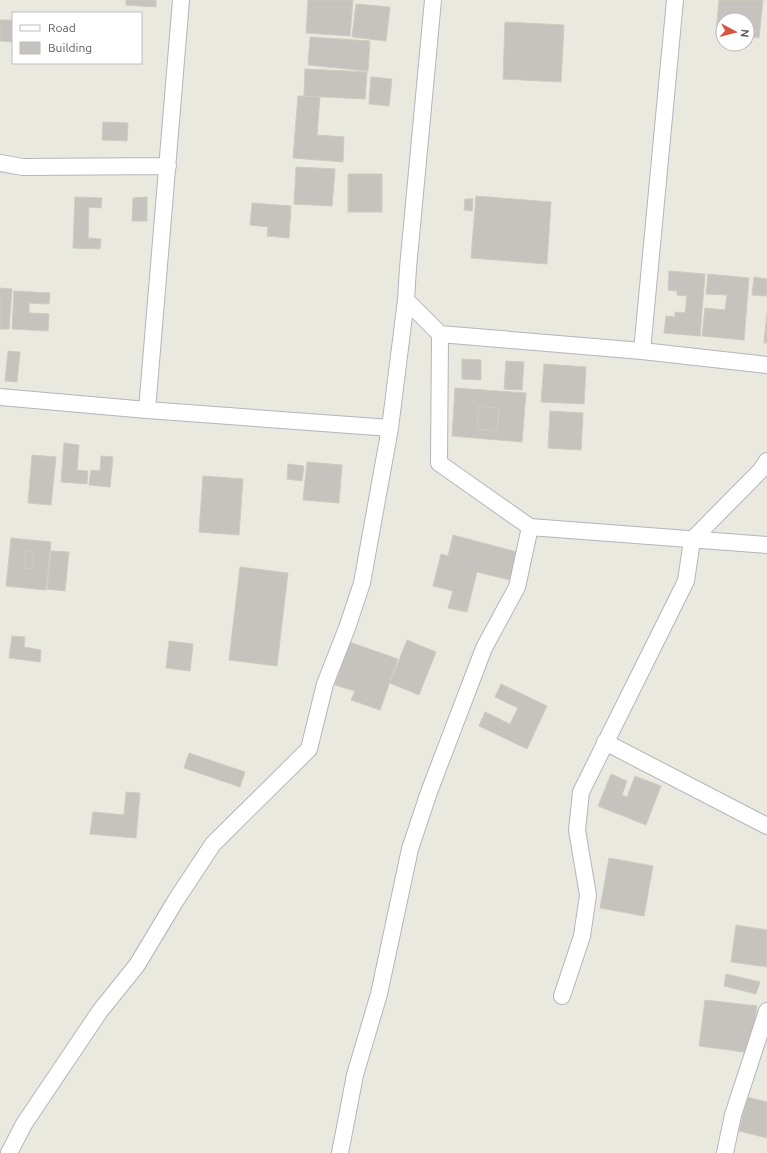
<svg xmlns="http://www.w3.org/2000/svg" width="767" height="1153" font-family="Ubuntu,sans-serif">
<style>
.building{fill:#c6c3be;stroke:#cecbc0;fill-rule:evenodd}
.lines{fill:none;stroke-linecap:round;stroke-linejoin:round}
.street-casing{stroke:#b3b5ba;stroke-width:18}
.street{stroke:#fff;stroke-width:16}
</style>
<rect width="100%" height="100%" fill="#eae9e0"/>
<path class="building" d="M126,0H156V7L126,5Z
M308,0H353L350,36L306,33Z
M719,0H763L759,38L747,36V20H723V34L716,33Z
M356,4L390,7L386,41L352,37Z
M0,20H13V42L0,41Z
M505,22L564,25L561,82L503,79Z
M310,37L370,41L368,71L308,65Z
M305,69L367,72L365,99L304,96Z
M371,77L392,79L389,106L369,104Z
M298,96L320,97L317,135L344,137L343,162L293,158Z
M103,122L128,123L127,141L102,140Z
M296,167L335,169L332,206L294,204Z
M348,174H382V212H348Z
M476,196L551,202L547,264L471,258Z
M75,197L102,198L101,208L89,207L88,238L101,239L100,249L73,248Z
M147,197V221H132L133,198Z
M465,199H473L472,211L464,210Z
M252,203L291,206L289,238L267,236L268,227L250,225Z
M669,271L705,274L700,336L664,333L666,316L675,317V312L685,313L687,296L677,295V291L668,290Z
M708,274L749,278L744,340L702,336L705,308L725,310L727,295L706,294Z
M754,277L767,279V296L752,295Z
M0,288L12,289L9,329H0Z
M14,291L50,293L49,304L29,303V313L49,314L48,331L12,329Z
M767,313V343H764Z
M8,351L20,352L17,382L5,381Z
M462,359L481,360V380L462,379Z
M506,361L524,362L522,390L504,389Z
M544,364L586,367L584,404L541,402Z
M455,388L526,393L522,442L452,436ZM479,406L499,408L497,431L477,429Z
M479,406L499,408L497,431L477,429Z
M550,411L583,413L581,450L548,448Z
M64,443L79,445L77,470L88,471L87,484L61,482Z
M32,455L56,457L51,505L28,503Z
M101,456L113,457L110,487L89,485L91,470L100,471Z
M307,462L342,465L339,503L303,500Z
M288,464L304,466L302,481L287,479Z
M203,476L243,479L239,535L199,532Z
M453,535L517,552L510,580L477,572L467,612L448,608L453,591L433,586L441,554L448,556Z
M11,538L51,542L46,590L6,586ZM26,551L34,552L32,569L24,568Z
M26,551L34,552L32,569L24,568Z
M51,551L69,552L65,591L47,589Z
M240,567L288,573L277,666L229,660Z
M12,636L25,637L24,647L41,650L40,662L9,658Z
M407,640L436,652L419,695L390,683Z
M169,641L193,644L190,671L166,668Z
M349,642L398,659L380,710L351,700L355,691L335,685Z
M501,684L547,706L527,749L479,726L485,712L510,724L518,708L495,697Z
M189,753L245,772L240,787L184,768Z
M611,774L627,781L622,795L627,797L635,776L661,786L646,825L598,806Z
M126,792L140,793L136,838L90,834L93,812L124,815Z
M609,858L653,866L644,916L600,908Z
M736,925L767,930V967L731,962Z
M726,974L760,982L756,994L724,986Z
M705,1000L757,1006L751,1053L699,1046Z
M747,1097L767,1102V1138L739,1131Z"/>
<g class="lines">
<g class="street-casing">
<path id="street" d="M675,0L642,351L767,365
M0,163L23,167L168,166
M406,300L440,334L439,463L530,527L767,545
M440,334L642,351
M0,397L147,410L390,428
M147,410L181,0
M605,742L767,826
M562,996L582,936L588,895L577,830L581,792L686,581L692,540L761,470L767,461
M9,1153L24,1124L100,1011L137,965L176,900L213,844L309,749L325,684L347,628L362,583L390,428L406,300L408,268L433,0
M340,1153L355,1075L379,994L410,849L429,792L484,648L517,587L530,527
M725,1153L733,1115L767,1011"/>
</g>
<use href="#street" class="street"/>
</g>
<rect x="12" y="12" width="130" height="52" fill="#ffffff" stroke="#bdbdbf"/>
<rect x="20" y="25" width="20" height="6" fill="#ffffff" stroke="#bdbdbf"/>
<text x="48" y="32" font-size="12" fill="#595b60">Road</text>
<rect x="20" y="42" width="20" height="12" fill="#c6c3be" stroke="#bdbdbf"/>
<text x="48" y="52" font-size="12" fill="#595b60">Building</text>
<g transform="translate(735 32) rotate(97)"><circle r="19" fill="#ffffff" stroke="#bdbdbf"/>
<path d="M0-3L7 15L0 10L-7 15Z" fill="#d5563c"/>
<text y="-6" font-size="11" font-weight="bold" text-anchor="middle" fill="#595b60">N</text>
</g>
</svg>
